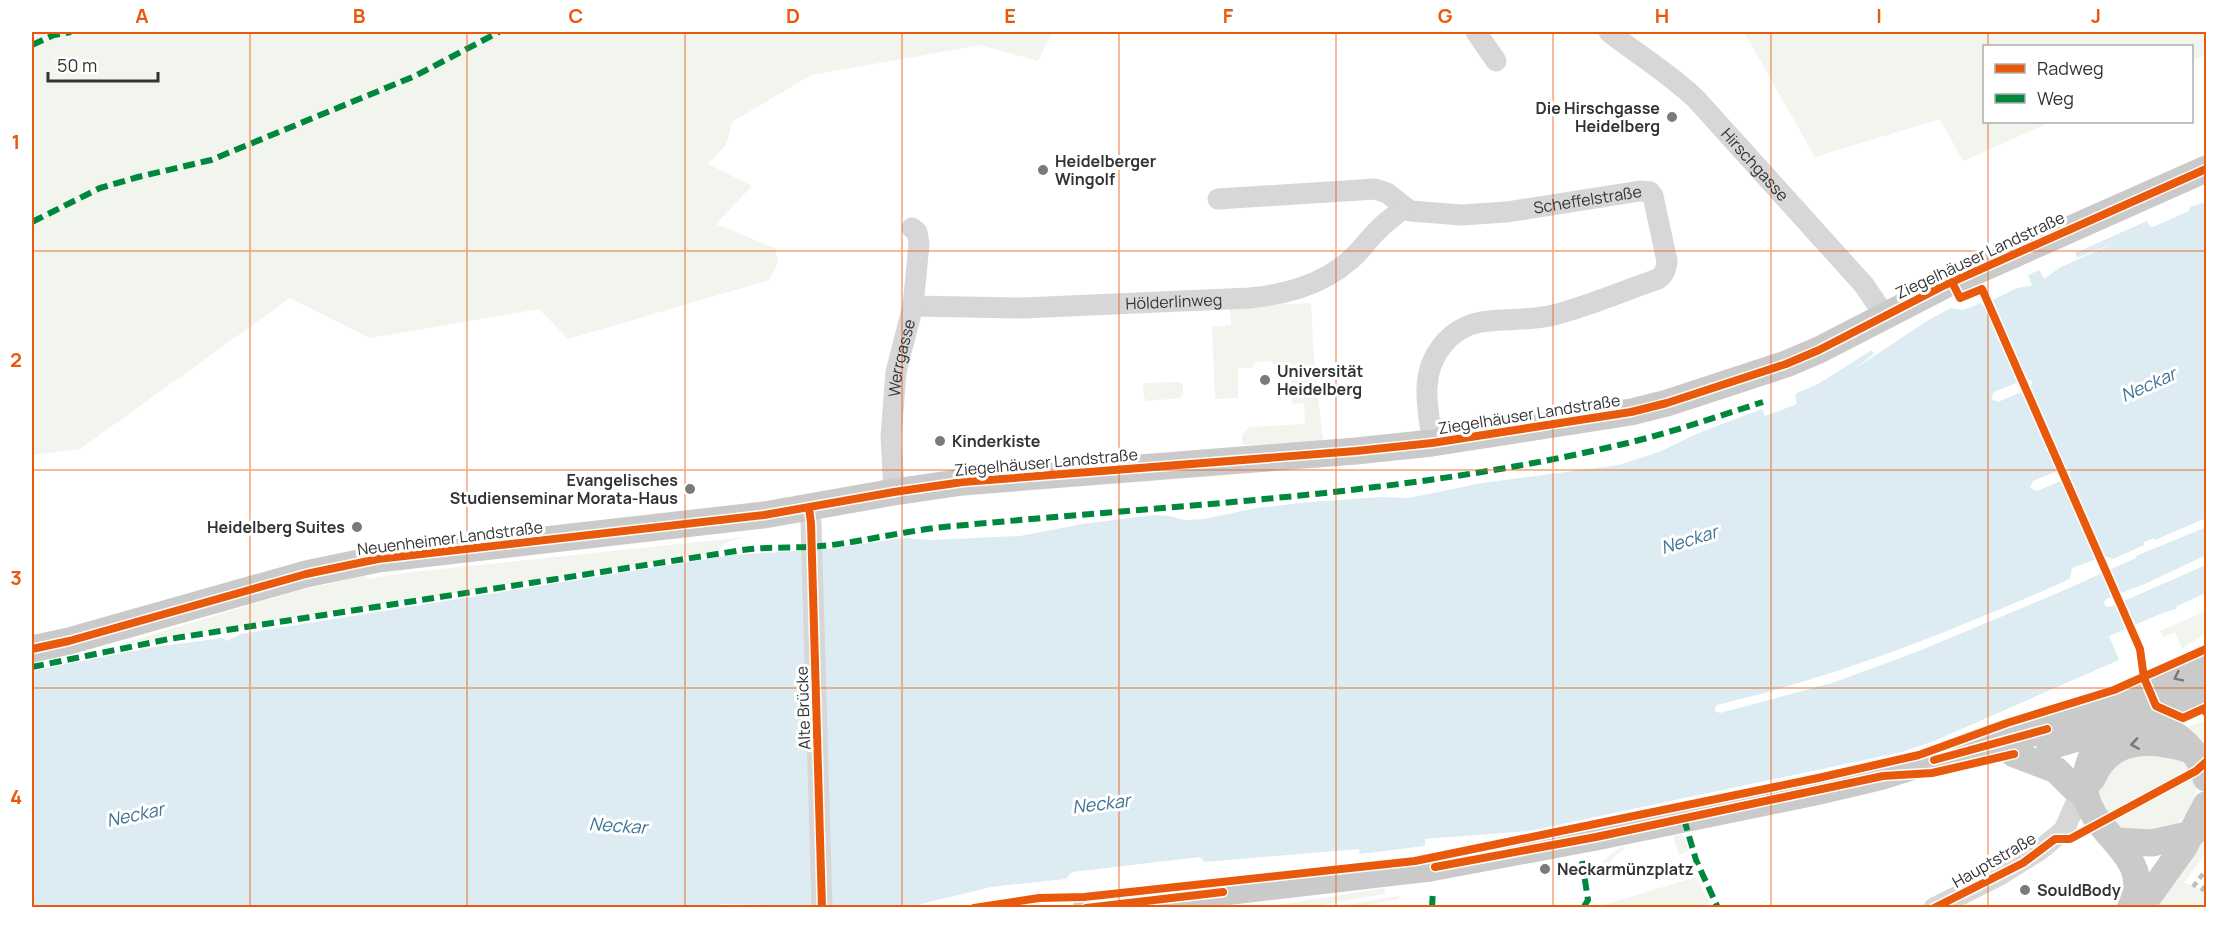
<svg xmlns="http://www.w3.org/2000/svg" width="2238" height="939" font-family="Manrope,sans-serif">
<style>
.green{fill:#f1f5ed}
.water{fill:#ddebf3;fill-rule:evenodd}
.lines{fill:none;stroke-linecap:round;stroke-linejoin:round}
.minor{stroke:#d7d7d7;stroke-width:21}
.major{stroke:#cacaca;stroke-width:27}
.rail{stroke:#bebebe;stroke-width:4.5;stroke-dasharray:6 4.5;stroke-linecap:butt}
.quiet{stroke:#00873e;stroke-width:6;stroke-dasharray:12 6;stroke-linecap:butt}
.cycleway-casing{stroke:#fff;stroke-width:11}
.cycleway{stroke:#e8590c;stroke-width:8}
.oneway{stroke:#777}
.grid{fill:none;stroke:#e8590c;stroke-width:1.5;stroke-opacity:0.55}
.poi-dot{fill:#7a7a7a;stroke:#fff;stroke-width:2}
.labels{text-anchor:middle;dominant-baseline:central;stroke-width:6;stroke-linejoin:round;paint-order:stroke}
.poi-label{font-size:16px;font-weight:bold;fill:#333;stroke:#fff;text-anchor:start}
.street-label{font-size:16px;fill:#333;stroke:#fff}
.water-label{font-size:18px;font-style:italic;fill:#3f7597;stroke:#fff}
.neatline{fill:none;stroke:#e8590c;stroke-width:2}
.grid-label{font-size:20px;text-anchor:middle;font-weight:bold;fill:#e8590c}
</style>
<rect width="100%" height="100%" fill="#fff"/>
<path class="green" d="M32,32H1052L1038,61L981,45L811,75L732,122L726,145L708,164L752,186L716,224L775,248L778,262L769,280L568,339L539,309L370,338L290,298L80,449L32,455Z
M1744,32H2206V55L2192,61V46H1984V122H2051L1963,161L1940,119L1815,157Z
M1311,303L1314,361L1323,442L1242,445V435L1250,427L1305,424L1304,403L1292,404L1291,367H1277L1271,361L1256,362L1252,368H1238V398L1215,399L1212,327L1231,325L1230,307Z
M1179,382L1183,384V395L1180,398L1148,401L1144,398L1143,386L1146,383Z
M745,537L725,543L717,552L118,645L290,593L366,575L367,579L412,572Z
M2206,611V633L2182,649L2175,632L2163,637L2160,631Z
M2206,720V755L2180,723L2182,722L2185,728Z
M2119,755H2183L2198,785C2184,833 2170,829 2126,836L2100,809L2098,790Z
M2206,823V852L2185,882L2206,894V907L2144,908Z
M1683,834L1689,851L1679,855L1673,836Z
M1623,846L1624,849L1611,860L1609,874L1594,879L1593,871L1610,855Z
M1696,877L1710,903L1701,907H1600V906Z
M1384,888L1385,894L1310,907L1272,906Z
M1399,896V899L1356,907H1332Z"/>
<path class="water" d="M2206,202V518L2155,540L2154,538L2144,542V545L2113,559L2105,556L2072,568L2070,579C1955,630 1840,676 1717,705L1715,708V711L1720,713L1832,683L1919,651L2060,592L2136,558V556L2206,527V555L2147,583L2106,599L2104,602L2105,606L2110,607L2206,565V593L2177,606L2176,609L2160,614L2109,636L2119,660L1934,741L1902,752L1529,831L1425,839V846L1360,854L1359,849L1205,862L1200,857L1072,872L1066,879L991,887L909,907L721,904L716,908H32V671L154,647L223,638L226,641L241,634L259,631L732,555L828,549L904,538L930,540L1020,536L1082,524L1154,515L1170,516L1185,520L1204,519L1256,508L1311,502L1382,497L1409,498L1482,483L1619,465L1659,452L1696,434L1762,409L1765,416L1797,404L1795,395L1797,393L1818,384L1872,350L1874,354L1850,372L1927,321L1951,308L1963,310L1981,303L1982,305L2017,288L2030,286L2032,285L2028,275L2039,270L2044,279L2059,268L2118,241L2077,258L2075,253L2147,221L2149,226L2153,227L2189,211L2190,207ZM2026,379L2033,381L2030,388L1998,402L1991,399L1994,392ZM2064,468L2071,471L2068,478L2037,491L2030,488L2033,481Z"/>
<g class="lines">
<g class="minor">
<path d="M1476,32L1496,61"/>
<path id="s1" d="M1609,32C1637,54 1670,74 1696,99L1864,285L1885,316"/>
<path id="s2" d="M1218,199L1375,189L1387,193L1410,211L1462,215L1507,212L1640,191L1650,192L1653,196L1667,261C1666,269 1665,274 1658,279C1623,291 1589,306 1554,315C1530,321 1505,318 1481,322C1449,328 1428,356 1427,388C1426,406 1431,425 1432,443"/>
<path id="s3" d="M913,306L1023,308L1250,298C1286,294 1322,285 1350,260C1361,251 1368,239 1379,229C1386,221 1396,215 1404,208"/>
<path id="s4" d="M894,492L891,437L896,372L913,306L919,244L917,232L912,228"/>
<path d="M809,508L811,523L822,908"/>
<path d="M1934,908L1998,876L2040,850L2064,830L2076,803L2085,794"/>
</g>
<path class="major" d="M32,649L69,641L306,574L378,559L764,515L894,492L963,482L1356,451L1432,443L1631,412L1667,403L1786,364L1819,350L1945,285L2206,169
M2133,717C2166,724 2197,744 2206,778
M2109,722C2097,742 2081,772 2086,796C2096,839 2157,858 2130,908
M2050,746L2143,719L2206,690
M2014,754L2056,770L2074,788L2085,794
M2092,779C2109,737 2150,738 2187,749
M2116,841L2152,843L2192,834
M1086,908L1430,868L1596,837L1815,792L1883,776L1930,761L2047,729L2122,703L2206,663
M2140,908L2184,847L2206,805"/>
<path class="rail" d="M2193,887L2206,870
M2201,891L2206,885"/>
<path class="quiet" d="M32,45L54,35L71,32
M32,222L100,188L138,177L211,160L415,76L499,32
M32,667L169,639L743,550C772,546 802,549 831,545C869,540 906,531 944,527C1169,505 1398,497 1619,445C1668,434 1715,417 1763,402
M1684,819L1696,860L1718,908
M1582,861L1588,900L1583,908
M1432,908L1433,890"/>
<g class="cycleway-casing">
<path id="cycleway" d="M1952,282L1960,298L1982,289L2140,649L2144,678L2156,706L2183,718L2205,708L2206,712
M809,508L811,523L822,908
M32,649L69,641L306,574L378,559L764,515L894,492L963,482L1356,451L1432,443L1631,412L1667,403L1786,364L1819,350L1945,285L2206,169
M1934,760L2047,729
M1435,867L1596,837L1883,776L1932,773L2014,754
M974,908L1039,898L1084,897L1415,861L1818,778L1919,755L2007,723L2114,690L2206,649
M1086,908L1223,892
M1934,908L2023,863L2055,839H2070L2196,771L2206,762"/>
</g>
<use href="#cycleway" class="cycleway"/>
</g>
<defs><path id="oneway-chevron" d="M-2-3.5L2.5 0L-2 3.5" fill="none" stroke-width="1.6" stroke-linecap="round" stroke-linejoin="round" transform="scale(1.5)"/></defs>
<g class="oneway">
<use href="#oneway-chevron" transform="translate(2178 677) rotate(154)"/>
<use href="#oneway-chevron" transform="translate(2135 744) rotate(171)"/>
</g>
<path class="grid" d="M250,32V908M467,32V908M685,32V908M902,32V908M1119,32V908M1336,32V908M1553,32V908M1771,32V908M1988,32V46M1988,122V908M32,251H2206M32,470H2206M32,688H2206"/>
<g class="poi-dot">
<circle cx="1672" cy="117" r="6"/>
<circle cx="1043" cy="170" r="6"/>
<circle cx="1265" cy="380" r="6"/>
<circle cx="940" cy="441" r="6"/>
<circle cx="690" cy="489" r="6"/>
<circle cx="357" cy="527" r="6"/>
<circle cx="1545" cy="869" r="6"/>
<circle cx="2025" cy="890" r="6"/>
</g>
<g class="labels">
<g class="poi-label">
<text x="1660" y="108" text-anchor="end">Die Hirschgasse<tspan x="1660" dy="18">Heidelberg</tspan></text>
<text x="1055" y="161">Heidelberger<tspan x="1055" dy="18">Wingolf</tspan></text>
<text x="1277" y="371">Universität<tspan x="1277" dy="18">Heidelberg</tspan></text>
<text x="952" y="441">Kinderkiste</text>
<text x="678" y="480" text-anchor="end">Evangelisches<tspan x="678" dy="18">Studienseminar Morata-Haus</tspan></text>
<text x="345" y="527" text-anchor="end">Heidelberg Suites</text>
<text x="1557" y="869">Neckarmünzplatz</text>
<text x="2037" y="890">SouldBody</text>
</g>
<g class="street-label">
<text stroke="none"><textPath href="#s1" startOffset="198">Hirschgasse</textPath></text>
<text stroke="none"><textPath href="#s2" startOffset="378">Scheffelstraße</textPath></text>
<text transform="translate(1980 255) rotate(-25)">Ziegelhäuser Landstraße</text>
<text stroke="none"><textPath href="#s3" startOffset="261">Hölderlinweg</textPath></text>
<text stroke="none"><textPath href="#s4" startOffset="135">Werrgasse</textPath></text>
<text transform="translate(1529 414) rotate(-9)">Ziegelhäuser Landstraße</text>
<text transform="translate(1046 462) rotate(-5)">Ziegelhäuser Landstraße</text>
<text transform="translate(450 538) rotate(-7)">Neuenheimer Landstraße</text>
<text transform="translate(803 708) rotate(-92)">Alte Brücke</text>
<text transform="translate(1994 860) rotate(-30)">Hauptstraße</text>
</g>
<g class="water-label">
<text transform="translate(2148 384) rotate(-24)">Neckar</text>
<text transform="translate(1689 539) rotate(-17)">Neckar</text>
<text transform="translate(1101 803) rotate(-7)">Neckar</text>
<text transform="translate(135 814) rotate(-12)">Neckar</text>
<text transform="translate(618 825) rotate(4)">Neckar</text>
</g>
</g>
<rect width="2238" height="939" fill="none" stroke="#ffffff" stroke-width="66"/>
<rect x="1983" y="45" width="210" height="78" fill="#ffffff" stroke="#adadad" stroke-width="1.5"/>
<rect x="1995" y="64" width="30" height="9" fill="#e8590c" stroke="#adadad" stroke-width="1.5"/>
<text x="2037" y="75" font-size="18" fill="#333333">Radweg</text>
<rect x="1995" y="94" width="30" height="9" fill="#00873e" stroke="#adadad" stroke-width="1.5"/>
<text x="2037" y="105" font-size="18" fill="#333333">Weg</text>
<path d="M48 72v9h110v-9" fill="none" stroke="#333333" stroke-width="3"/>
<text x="57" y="72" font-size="18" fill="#333333" stroke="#ffffff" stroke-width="4.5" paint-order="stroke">50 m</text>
<rect x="33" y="33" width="2172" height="873" class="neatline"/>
<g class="grid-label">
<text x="142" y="23">A</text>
<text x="359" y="23">B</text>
<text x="576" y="23">C</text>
<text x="793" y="23">D</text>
<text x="1010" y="23">E</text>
<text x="1228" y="23">F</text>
<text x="1445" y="23">G</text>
<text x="1662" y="23">H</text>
<text x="1879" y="23">I</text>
<text x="2096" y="23">J</text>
<text x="16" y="149">1</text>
<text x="16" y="367">2</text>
<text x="16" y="585">3</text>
<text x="16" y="804">4</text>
</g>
</svg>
